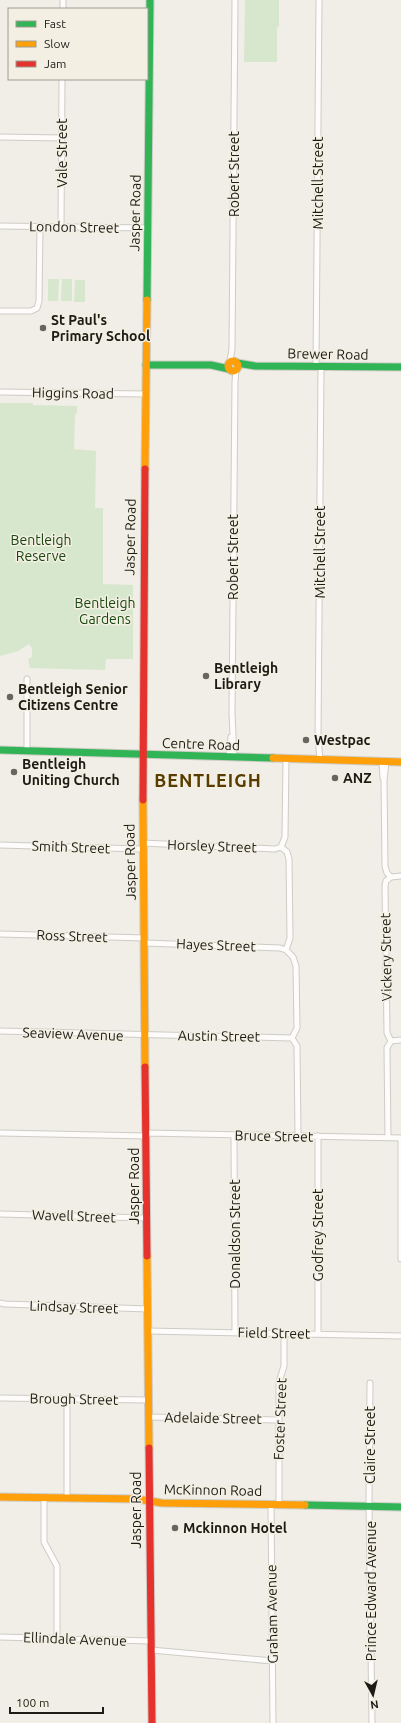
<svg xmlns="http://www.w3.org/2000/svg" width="401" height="1723" font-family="Ubuntu,sans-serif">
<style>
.green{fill:#d6e7ce}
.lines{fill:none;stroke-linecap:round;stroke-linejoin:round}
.street-casing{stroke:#cdccc6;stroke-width:7}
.fast-casing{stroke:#cdccc6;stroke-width:9}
.slow-casing{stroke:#cdccc6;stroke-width:9}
.jam-casing{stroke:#cdccc6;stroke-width:9}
.street{stroke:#fdfcfb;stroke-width:5}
.fast{stroke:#30b455;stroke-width:7}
.slow{stroke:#ff9f0a;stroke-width:7}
.jam{stroke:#e5322d;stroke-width:7}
.poi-dot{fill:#66655f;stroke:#f3f0e3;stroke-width:1.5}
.labels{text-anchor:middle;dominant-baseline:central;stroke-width:3;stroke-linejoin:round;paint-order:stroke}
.street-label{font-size:14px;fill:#1c1b16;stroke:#f3f0e3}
.poi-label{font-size:14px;font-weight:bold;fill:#1c1b16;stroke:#f3f0e3;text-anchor:start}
.park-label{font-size:14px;fill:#18470f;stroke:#f3f0e3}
.district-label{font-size:18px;font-weight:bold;letter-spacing:1px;fill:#583c00;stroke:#f3f0e3}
</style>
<rect width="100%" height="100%" fill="#f0eee6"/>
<path class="green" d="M245,0H279V27H277V62H244Z
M48,279H59L58,301H48Z
M62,279H72V301H61Z
M75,280H85V302H74Z
M0,403H33V405L77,406V413L75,414L74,449L96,451L95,508H103V584L133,585V659H106L105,670L30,668L28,659L32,657V648L29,644L18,651L0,656Z"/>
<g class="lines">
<g class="street-casing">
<path id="street" d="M63,9V0
M0,137L62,138
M0,226L148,228
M61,227L62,79
M0,311H31L37,308L39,301L40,226
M230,361L232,349L235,0
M316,367L319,0
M0,392L145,394
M27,679V751
M229,757L231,737
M234,757L232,713L235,382L236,370
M286,759L285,837L281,847L287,852L289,859L290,938L286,950L293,957L296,966L297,1028L292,1038L297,1046L298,1136
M320,760L318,738L321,367
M382,762L383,778
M386,762L384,780L385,866L387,873L391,877
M142,843L275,849L281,847
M0,845L142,849
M391,877L401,876
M0,934L145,938
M145,943L280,948L286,950
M0,1031L292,1038
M391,1041L401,1040
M0,1133L147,1136
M147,1133L401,1138
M234,1135L235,1333
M318,1136V1333
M388,1137L387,1048L391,1041L387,1033L385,886L386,881L391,877
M401,1138V1259
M0,1214L147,1218
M0,1303L5,1304L148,1309
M148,1331L401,1336
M370,1383L369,1503L372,1723
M0,1398L148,1400
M149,1417L278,1420
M44,1497V1542L57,1566V1638
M67,1498V1399
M271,1505L273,1723
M279,1505V1382L284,1366V1334
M0,1637L151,1641
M151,1650L272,1661"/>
</g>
<g class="fast-casing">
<path id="fast" d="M147,300L150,0
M237,363L255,366L401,367
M146,365H211L229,369
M0,750L273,758
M305,1505L401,1507"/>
</g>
<g class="slow-casing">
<path id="slow" d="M228 366a5 5 0 1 1 10 0a5 5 0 1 1-10 0Z
M145,469L147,300
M273,758L401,762
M143,800L145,1067
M147,1256L149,1448
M0,1497L137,1499L162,1503L305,1505"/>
</g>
<g class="jam-casing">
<path id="jam" d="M143,800L145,469
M145,1067L147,1256
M149,1448L152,1723"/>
</g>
<use href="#street" class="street"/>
<use href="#fast" class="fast"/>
<use href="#slow" class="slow"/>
<use href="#jam" class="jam"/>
</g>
<g class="poi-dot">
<circle cx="43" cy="328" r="4"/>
<circle cx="206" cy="676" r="4"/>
<circle cx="10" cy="697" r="4"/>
<circle cx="306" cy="740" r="4"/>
<circle cx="14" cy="772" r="4"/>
<circle cx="335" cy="778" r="4"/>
<circle cx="175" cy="1528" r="4"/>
</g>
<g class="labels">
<g class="street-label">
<text transform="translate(62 153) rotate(-90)">Vale Street</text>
<text transform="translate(234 174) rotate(-90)">Robert Street</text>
<text transform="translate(318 183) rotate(-90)">Mitchell Street</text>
<text transform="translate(135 213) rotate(-89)">Jasper Road</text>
<text transform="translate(74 227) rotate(1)">London Street</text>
<text transform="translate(328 354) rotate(1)">Brewer Road</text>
<text transform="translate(73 393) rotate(1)">Higgins Road</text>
<text transform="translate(130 537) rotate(-89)">Jasper Road</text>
<text transform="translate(320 552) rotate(-90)">Mitchell Street</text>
<text transform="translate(233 557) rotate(-90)">Robert Street</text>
<text transform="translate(201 744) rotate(2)">Centre Road</text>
<text transform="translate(212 846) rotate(2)">Horsley Street</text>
<text transform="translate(71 847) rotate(2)">Smith Street</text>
<text transform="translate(130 862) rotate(-91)">Jasper Road</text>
<text transform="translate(72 936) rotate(2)">Ross Street</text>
<text transform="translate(216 945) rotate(2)">Hayes Street</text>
<text transform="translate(386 957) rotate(-91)">Vickery Street</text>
<text transform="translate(73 1034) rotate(2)">Seaview Avenue</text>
<text transform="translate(219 1036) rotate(1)">Austin Street</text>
<text transform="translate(274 1136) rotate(1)">Bruce Street</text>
<text transform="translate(134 1186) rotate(-90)">Jasper Road</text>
<text transform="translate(74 1216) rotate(2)">Wavell Street</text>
<text transform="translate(235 1234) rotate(-90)">Donaldson Street</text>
<text transform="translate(318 1235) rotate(-90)">Godfrey Street</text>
<text transform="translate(74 1307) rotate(2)">Lindsay Street</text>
<text transform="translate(274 1333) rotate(1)">Field Street</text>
<text transform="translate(74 1399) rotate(1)">Brough Street</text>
<text transform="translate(213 1418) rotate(1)">Adelaide Street</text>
<text transform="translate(280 1419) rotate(-88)">Foster Street</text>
<text transform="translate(370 1445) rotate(-90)">Claire Street</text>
<text transform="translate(213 1490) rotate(1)">McKinnon Road</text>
<text transform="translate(136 1510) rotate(-90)">Jasper Road</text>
<text transform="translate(371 1591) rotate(-90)">Prince Edward Avenue</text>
<text transform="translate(272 1614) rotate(-91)">Graham Avenue</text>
<text transform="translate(75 1639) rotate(2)">Ellindale Avenue</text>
</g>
<g class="poi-label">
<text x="51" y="320">St Paul's<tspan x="51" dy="16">Primary School</tspan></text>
<text x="214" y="668">Bentleigh<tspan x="214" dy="16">Library</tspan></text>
<text x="18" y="689">Bentleigh Senior<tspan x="18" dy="16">Citizens Centre</tspan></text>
<text x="314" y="740">Westpac</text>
<text x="22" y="764">Bentleigh<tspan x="22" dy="16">Uniting Church</tspan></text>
<text x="343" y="778">ANZ</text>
<text x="183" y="1528">Mckinnon Hotel</text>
</g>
<g class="park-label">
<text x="41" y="540">Bentleigh<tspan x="41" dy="16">Reserve</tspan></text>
<text x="105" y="603">Bentleigh<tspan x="105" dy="16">Gardens</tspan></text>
</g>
<g class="district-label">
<text x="208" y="780">BENTLEIGH</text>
</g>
</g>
<rect x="8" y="8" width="140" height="72" fill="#f3f0e3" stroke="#9d9b91"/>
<rect x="16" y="21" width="20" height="6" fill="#30b455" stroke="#9d9b91"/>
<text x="44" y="28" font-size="12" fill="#1c1b16">Fast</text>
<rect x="16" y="41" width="20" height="6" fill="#ff9f0a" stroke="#9d9b91"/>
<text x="44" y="48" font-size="12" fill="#1c1b16">Slow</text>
<rect x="16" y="61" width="20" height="6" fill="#e5322d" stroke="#9d9b91"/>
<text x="44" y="68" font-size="12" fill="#1c1b16">Jam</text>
<g transform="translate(373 1695) rotate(172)" stroke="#f3f0e3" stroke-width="3" paint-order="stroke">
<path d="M0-3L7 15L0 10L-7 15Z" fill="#1c1b16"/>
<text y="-6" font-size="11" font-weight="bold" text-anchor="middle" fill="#1c1b16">N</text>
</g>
<path d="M10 1707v6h93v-6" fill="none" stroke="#1c1b16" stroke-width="2"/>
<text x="16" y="1707" font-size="12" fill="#1c1b16" stroke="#f3f0e3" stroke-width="3" paint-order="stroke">100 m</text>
</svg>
